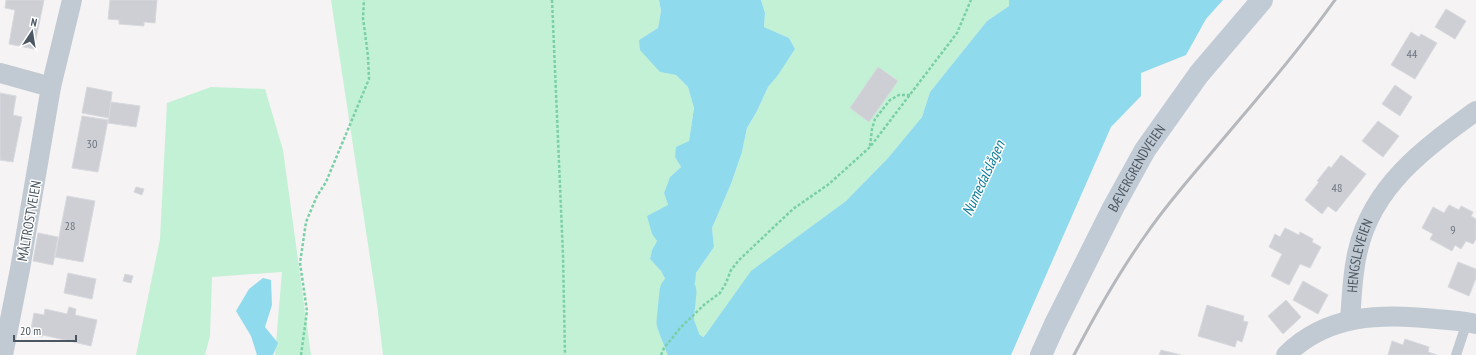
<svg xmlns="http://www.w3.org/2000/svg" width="1476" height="355" font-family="'PT Sans Narrow',sans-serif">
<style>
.green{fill:#c3f1d5}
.water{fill:#90daee}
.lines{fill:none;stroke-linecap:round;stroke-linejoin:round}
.river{stroke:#90daee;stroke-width:37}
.building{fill:#cdcfd5;stroke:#d7d9de}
.path{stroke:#7ad0a6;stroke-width:2.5;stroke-dasharray:3 2;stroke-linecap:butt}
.lane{stroke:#c1cad2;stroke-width:10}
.street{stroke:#c1cad2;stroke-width:20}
.secondary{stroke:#c1cbd6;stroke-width:22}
.rail{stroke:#b5b8bd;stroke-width:3}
.labels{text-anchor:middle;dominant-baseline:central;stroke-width:3;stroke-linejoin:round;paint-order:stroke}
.number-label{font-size:12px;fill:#6b747e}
.street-label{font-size:14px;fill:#4a5661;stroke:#fff}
.water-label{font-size:15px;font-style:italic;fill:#0c7c9b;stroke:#fff}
</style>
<rect width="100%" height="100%" fill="#f5f3f3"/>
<path class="green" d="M331,0H659L661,11L658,28L639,40L660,72L676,75L688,87L694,108L689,141L675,157L681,167L670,177L664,193L668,205L652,234L657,241L652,250L650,259L661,271L669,286L696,273L714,247L712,228L731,184L742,152L747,128L757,111L768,87L778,74L795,49L789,38L764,27L765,13L761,0H1009V6L987,21L930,92L922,117L888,158L846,201L752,271L706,334L688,355H383L377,304Z
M211,87L265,89L283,150L311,355H275L282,272L212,277L210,336L205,355H136L160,239L167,103Z"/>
<path class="water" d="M659,0H761L765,13L764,27L789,38L795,49L778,75L768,87L757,111L747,128L742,152L731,184L712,228L714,247L696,273L695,283L678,292L669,286L661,271L650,259L652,250L657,241L652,234L647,216L668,205L664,193L670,177L681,167L675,157L676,147L689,141L694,108L688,87L676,75L660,72L640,50L639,40L658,28L661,11Z
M1009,0H1223L1206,19L1186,55L1141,73V96L1111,127L1011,355H688L706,334L751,271L846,201L888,158L922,117L930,92L987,21L1009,6Z
M263,278L271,280L272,305L265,327L278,343L273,355H257L251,336L236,311L249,289Z"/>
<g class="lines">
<path class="river" d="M678,292L675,322L684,346L696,355"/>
</g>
<path class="building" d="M6,0H44L34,49L9,44L15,10L5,8Z
M110,0H157L155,23L144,22V26L119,24V20L108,19Z
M1446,9L1466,21L1455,39L1435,27Z
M1411,32L1419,37L1421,34L1437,43L1415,79L1391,65Z
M878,67L898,81L869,122L850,108Z
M1395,85L1412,97L1400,116L1382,104Z
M87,87L112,92L109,118L82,113Z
M0,93L16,96L13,115L22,117L13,162L0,160Z
M111,102L140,106L136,127L108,123Z
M82,116L108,120L98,172L72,168Z
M1378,121L1399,136L1383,157L1362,141Z
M1341,155L1366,174L1336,212L1328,206L1322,214L1305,200L1319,182L1317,181L1329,166L1331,168Z
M136,187L144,189L142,195L134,192Z
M67,196L95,201L83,262L55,257Z
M1449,205L1459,210L1461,206L1473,212L1471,216L1476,219V239L1473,244L1466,241L1461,249L1455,245L1452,251L1430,239L1433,234L1422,228L1433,207L1444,213Z
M1285,228L1299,235L1300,232L1313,239L1312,242L1321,247L1310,268L1300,264L1289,285L1271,276L1282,254L1269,247L1275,234L1280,237Z
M38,233L58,237L53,265L33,261Z
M1458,262L1476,269V278L1469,296L1448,287Z
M68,273L96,279L92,299L64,293Z
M125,274L133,276L131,283L123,281Z
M1303,281L1328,295L1318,314L1293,300Z
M1286,300L1301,317L1283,334L1268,316Z
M1207,305L1244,316L1243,321L1248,322L1242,342L1237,340L1235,347L1198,336Z
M69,307L76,309L75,315L97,320L91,346L43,335L42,337L30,334L34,313L44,315L45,309L67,314Z
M1405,339L1429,347L1428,352L1437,355H1388L1392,341L1403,345Z
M1161,350L1181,355H1159Z"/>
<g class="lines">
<path class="path" d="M552,0L563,255L565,355
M870,146L872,129L875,119L890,100L899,95H910
M301,355L307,311L300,263L306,222L317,196L326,182L369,79L368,56L363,18L364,0
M661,355L664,348L681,327L705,304L720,293L726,283L731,270L739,260L793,209L829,184L870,147L957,33L971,0"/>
<path class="lane" d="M1456,355L1467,322"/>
<g class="street">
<path d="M0,73L51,87L20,269L3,355"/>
<path d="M51,87L72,0"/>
<path id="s1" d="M1350,320C1352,297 1352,273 1358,250C1373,185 1425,148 1476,111"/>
<path d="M1286,355C1327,314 1382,313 1436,319C1450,320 1463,321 1476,324"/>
</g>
<path class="secondary" id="s2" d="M1041,355L1055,324L1113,208L1145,150L1199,74L1262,0"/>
<path class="rail" d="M1074,355C1096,313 1119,272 1147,233C1167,204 1190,178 1213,151C1255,101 1297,53 1335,0"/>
</g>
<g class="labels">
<g class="number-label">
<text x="1412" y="53">44</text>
<text x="92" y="143">30</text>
<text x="1337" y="187">48</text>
<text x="70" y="225">28</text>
<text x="1453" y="229">9</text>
</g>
<g class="street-label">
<text stroke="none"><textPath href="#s2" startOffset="210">BÆVERGRENDVEIEN</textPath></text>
<text transform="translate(29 221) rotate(-80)">MÅLTROSTVEIEN</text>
<text stroke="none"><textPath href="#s1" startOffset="65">HENGSLEVEIEN</textPath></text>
</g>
<g class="water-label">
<text transform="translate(983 178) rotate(-65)">Numedalslågen</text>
</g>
</g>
<g transform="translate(32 32) rotate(12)" stroke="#ffffff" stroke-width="3" paint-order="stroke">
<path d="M0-3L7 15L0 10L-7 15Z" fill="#4a5661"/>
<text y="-6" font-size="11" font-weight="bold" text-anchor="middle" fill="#4a5661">N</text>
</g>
<path d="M14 335v6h62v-6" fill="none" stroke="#4a5661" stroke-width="2"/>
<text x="20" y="335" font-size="12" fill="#4a5661" stroke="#ffffff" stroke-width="3" paint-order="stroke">20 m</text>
</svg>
